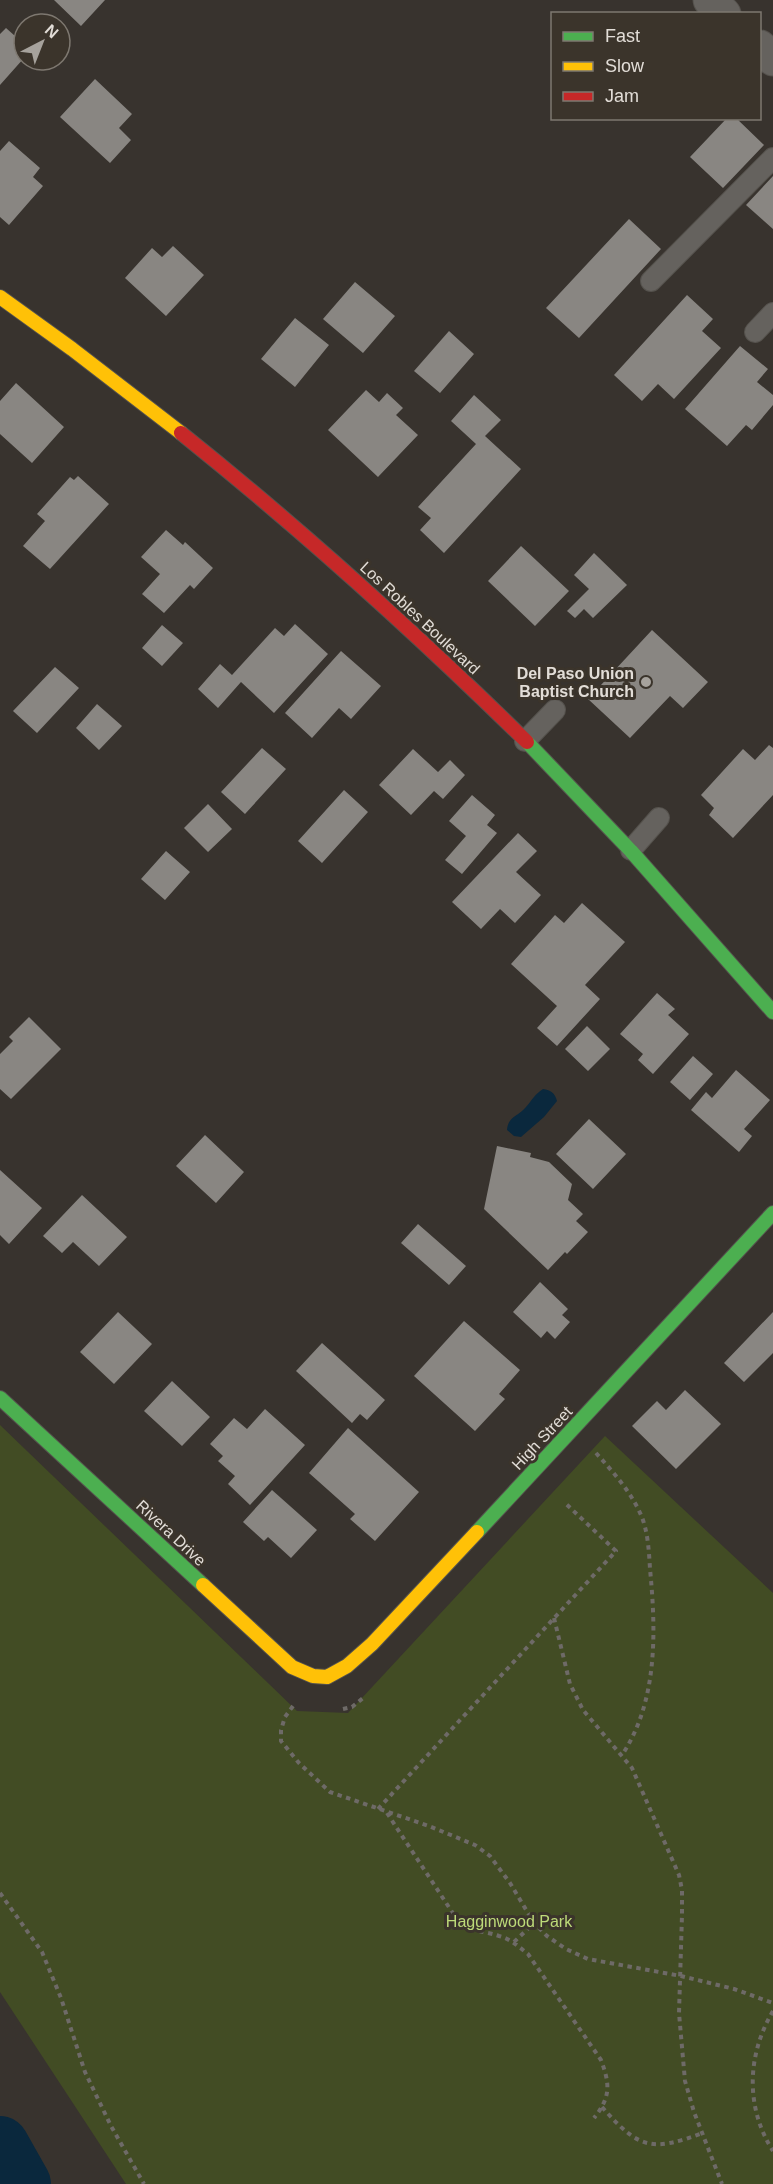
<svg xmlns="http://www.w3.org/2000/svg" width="773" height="2184" font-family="Arial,sans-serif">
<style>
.green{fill:#424c24}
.water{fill:#0a283d}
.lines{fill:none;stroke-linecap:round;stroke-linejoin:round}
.river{stroke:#0a283d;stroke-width:58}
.building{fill:#898682}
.lane-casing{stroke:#55524d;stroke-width:22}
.street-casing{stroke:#55524d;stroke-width:35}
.fast-casing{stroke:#55524d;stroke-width:16}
.slow-casing{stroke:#55524d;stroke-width:16}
.jam-casing{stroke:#55524d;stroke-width:16}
.path{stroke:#6e6a67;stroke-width:4;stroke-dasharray:4.5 4.5;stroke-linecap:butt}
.lane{stroke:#65625e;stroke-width:20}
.street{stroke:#65625e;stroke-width:33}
.fast{stroke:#4caf50;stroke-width:14}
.slow{stroke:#ffc107;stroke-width:14}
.jam{stroke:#c62828;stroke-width:14}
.poi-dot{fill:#a6a29c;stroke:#3b342b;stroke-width:2}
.labels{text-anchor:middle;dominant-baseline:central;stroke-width:6;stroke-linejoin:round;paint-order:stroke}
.street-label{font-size:16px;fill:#e2ddd7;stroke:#3b342b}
.poi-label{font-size:16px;font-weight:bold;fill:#e2ddd7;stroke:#3b342b;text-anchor:end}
.park-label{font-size:16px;fill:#bdda79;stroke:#3b342b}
</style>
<rect width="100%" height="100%" fill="#38332e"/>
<path class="green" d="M0,1425L297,1711L348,1713L605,1436L773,1593V2184H126L0,1992Z"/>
<path class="water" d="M543,1089C551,1090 555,1093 557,1101L544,1117L521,1137L514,1136L507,1130C508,1116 519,1116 526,1107C532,1100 535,1094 543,1089Z"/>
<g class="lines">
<path class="river" d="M0,2145L22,2184"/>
</g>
<path class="building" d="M54,0H105L81,26Z
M6,28L24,44V58L0,85V34Z
M95,79L132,114L119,128L131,140L110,163L60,117Z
M727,118H736L764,145L723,188L690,157Z
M9,141L40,168L33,177L43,186L9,225L0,217V151Z
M773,176V229L746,205Z
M629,219L661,249L579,338L546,308Z
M173,246L204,275L166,316L125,278L152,248L162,257Z
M355,282L395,316L363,353L323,319Z
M687,295L713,319L702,331L721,348L674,399L658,384L642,401L614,375Z
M295,318L329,345L295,387L261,359Z
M449,331L474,354L440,393L414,371Z
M740,346L768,369L757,382L773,395V405L752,430L746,425L727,446L685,409Z
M16,383L64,427L32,463L0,434V401Z
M366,390L379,402L387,393L403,408L396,415L418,435L378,477L328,430Z
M474,395L501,420L485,436L521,469L444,553L420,530L431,518L418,507L476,444L451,421Z
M78,476L109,504L50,569L23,546L45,521L37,514L70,477L74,480Z
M166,530L183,545L185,542L213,568L194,589L190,585L164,613L142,594L160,574L141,557Z
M521,546L569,591L535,626L488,581Z
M594,553L627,585L593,618L584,609L575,618L567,611L589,589L574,575Z
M295,624L328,654L274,713L241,682L218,708L198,689L220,664L232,675L275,628L284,636Z
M162,625L183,643L162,666L142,648Z
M652,630L708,682L683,708L670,696L630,738L588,699Z
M341,651L381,686L351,719L339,708L312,738L285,713Z
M55,667L79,688L37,733L13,711Z
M97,704L122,726L99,750L76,728Z
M769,745L773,748V795L733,838L709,815L714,808L701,795L743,749L755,760Z
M262,748L286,769L245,814L221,792Z
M413,749L438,772L450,760L465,775L443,799L434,791L411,815L379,785Z
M344,790L368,812L322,863L298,841Z
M472,795L495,815L487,825L497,833L462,874L445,860L466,836L449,821Z
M208,804L232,829L208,852L184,828Z
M518,833L537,851L516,872L541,895L515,923L500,909L481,929L452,902Z
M166,851L190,872L165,900L141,879Z
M582,903L625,942L585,985L600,999L557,1046L537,1028L557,1006L511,964L555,915L564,923Z
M657,993L675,1009L668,1015L689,1034L653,1074L638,1060L643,1054L620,1034Z
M29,1017L61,1049L11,1099L0,1089V1054L13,1041L9,1037Z
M587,1026L610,1049L588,1071L565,1049Z
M693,1056L713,1074L690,1100L670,1082Z
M736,1070L770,1100L744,1129L752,1136L739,1152L691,1110L706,1092L712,1098Z
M589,1119L626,1154L593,1189L556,1154Z
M205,1135L244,1172L216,1203L176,1166Z
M497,1146L531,1153L530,1157L549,1162L572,1184L568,1200L583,1214L576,1221L588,1232L567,1254L565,1252L548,1270L484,1209Z
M0,1170L42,1208L9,1244L0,1235Z
M82,1195L127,1237L99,1266L73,1242L62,1253L43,1236Z
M418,1224L466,1266L449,1285L401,1243Z
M540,1282L568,1309L562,1315L570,1322L555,1339L547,1331L541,1338L513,1312Z
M118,1312L152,1344L114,1384L80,1352Z
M773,1312V1353L744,1382L724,1363Z
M464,1321L520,1370L499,1394L505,1399L475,1431L414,1376Z
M322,1343L385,1400L367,1420L360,1414L352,1423L296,1371Z
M172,1381L210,1417L182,1446L144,1411Z
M685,1390L721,1424L676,1469L632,1426L657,1401L666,1410Z
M265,1409L305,1445L250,1505L228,1484L235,1476L218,1461L223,1456L210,1444L234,1418L247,1429Z
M348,1428L419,1492L375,1541L350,1519L355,1514L309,1473Z
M272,1490L317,1530L291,1558L268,1537L264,1541L243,1522Z"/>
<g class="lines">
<g class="lane-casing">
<path id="lane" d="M651,281L773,158
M755,332L773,313
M525,741L555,710
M631,850L659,818"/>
</g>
<g class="street-casing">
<path id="street" d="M710,0L724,14
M760,47L773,59"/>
</g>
<g class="fast-casing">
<path id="fast" d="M527,742L631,851L773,1012
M0,1398L203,1585
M477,1532L773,1213"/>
</g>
<g class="slow-casing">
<path id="slow" d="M0,297L72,349L181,433
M203,1585L292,1667L313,1676L327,1677L347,1666L372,1644L477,1532"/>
</g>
<g class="jam-casing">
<path id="jam" d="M181,433C302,530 417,634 527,742"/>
</g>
<path class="path" d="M596,1453C613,1472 631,1492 641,1515C648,1531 649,1552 650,1569C656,1631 658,1701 622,1755
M554,1618L570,1684L583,1710L632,1768L679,1875L682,1890V1915L679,2013L685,2081L694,2112L722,2184
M293,1706L285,1717L281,1730V1741L299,1763L330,1792L429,1826L475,1845L490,1856L510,1883L534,1923L547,1936L566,1949L588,1959L681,1976L734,1989L773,2003
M343,1709L352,1707L363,1698
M378,1809L616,1551L564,1502
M387,1813L458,1921C474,1933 481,1930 499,1936C511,1939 519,1947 528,1954L601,2060C610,2084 611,2097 594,2118
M0,1893L42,1952L61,1998L85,2072L111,2126L144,2184
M514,1942L534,1923
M773,2011C747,2055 745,2107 773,2151
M602,2107C639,2149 651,2152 703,2133"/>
<use href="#lane" class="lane"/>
<use href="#street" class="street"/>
<use href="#fast" class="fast"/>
<use href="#slow" class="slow"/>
<use href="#jam" class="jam"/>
</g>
<circle class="poi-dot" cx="646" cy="682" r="6"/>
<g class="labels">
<g class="street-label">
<text transform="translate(420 618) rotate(43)">Los Robles Boulevard</text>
<text transform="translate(542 1438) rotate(-47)">High Street</text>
<text transform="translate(171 1533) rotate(43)">Rivera Drive</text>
</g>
<g class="poi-label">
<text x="634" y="673">Del Paso Union<tspan x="634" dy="18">Baptist Church</tspan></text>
</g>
<g class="park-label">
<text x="509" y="1921">Hagginwood Park</text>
</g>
</g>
<rect x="551" y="12" width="210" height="108" fill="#3b342b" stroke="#7e7870" stroke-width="1.5"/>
<rect x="563" y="32" width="30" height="9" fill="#4caf50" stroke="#7e7870" stroke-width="1.5"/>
<text x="605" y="42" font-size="18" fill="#e2ddd7">Fast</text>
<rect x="563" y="62" width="30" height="9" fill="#ffc107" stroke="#7e7870" stroke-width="1.5"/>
<text x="605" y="72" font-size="18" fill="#e2ddd7">Slow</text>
<rect x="563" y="92" width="30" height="9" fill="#c62828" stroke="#7e7870" stroke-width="1.5"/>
<text x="605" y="102" font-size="18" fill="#e2ddd7">Jam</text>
<g transform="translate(42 42) rotate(42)"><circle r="28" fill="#3b342b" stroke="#7e7870" stroke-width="1.5"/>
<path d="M0-4.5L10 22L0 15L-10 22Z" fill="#a6a29c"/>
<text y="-9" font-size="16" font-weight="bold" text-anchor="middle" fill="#e2ddd7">N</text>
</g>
</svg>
